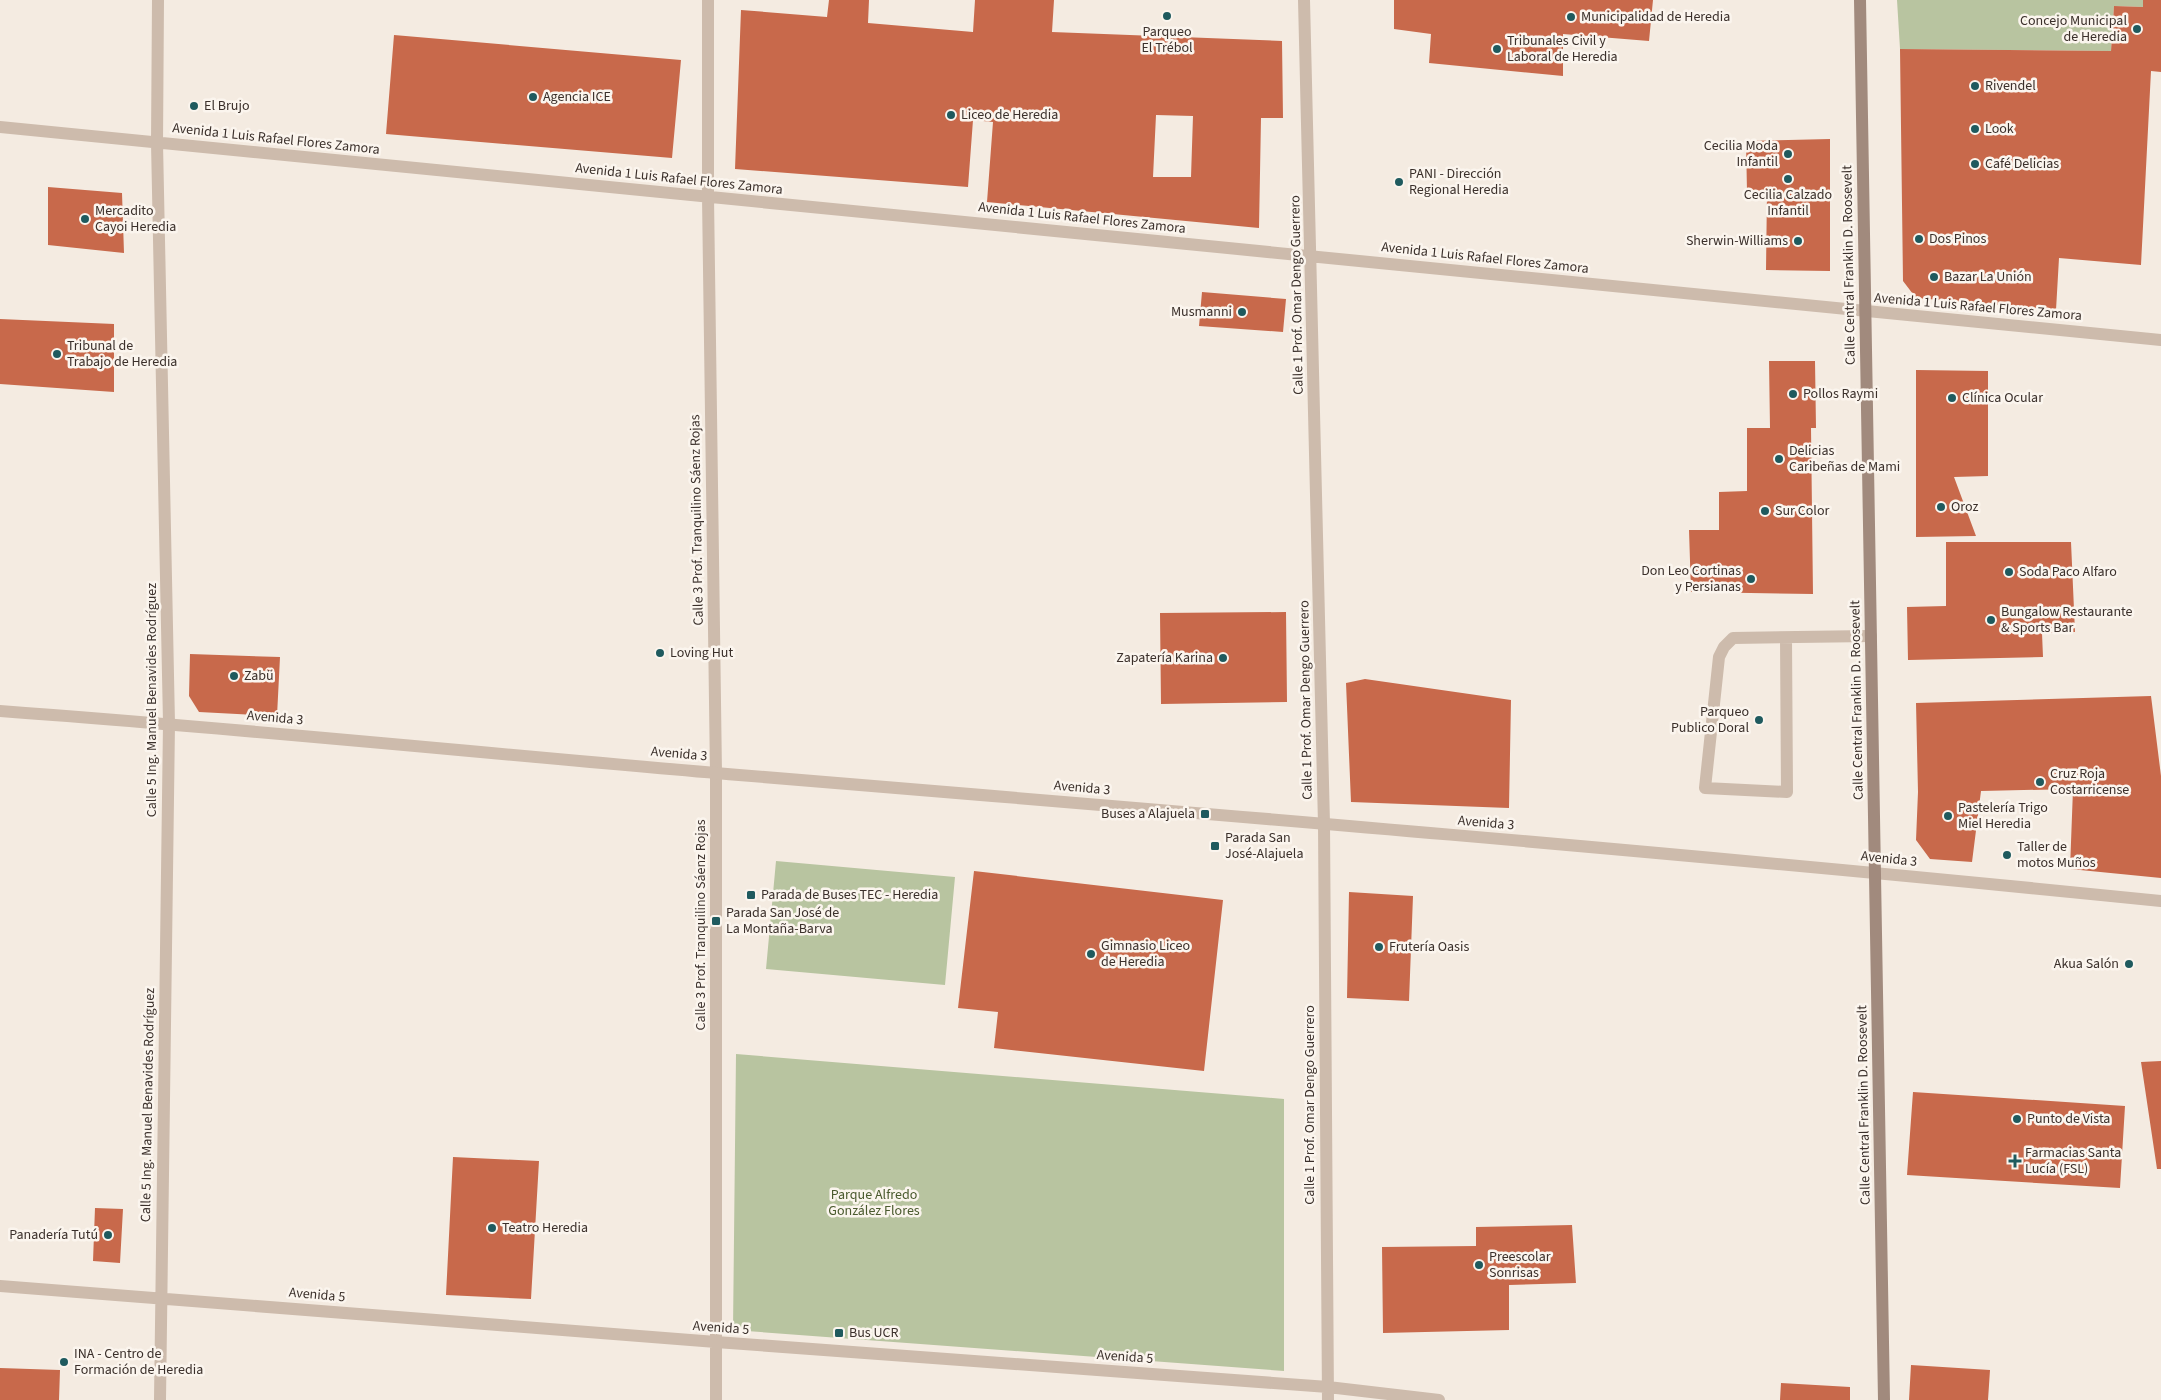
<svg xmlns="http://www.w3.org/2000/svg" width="2161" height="1400" font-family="'Source Sans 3',sans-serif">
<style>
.green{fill:#b8c4a0}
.building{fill:#c8694b;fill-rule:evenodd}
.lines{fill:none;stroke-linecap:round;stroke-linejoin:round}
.service{stroke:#cdbbac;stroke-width:12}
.minor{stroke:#cdbbac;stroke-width:12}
.tertiary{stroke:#cdbbac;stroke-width:12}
.secondary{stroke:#a18a7d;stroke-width:12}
.poi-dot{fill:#1f5a5e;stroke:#fbf5ee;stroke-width:2}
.labels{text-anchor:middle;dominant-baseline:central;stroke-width:5;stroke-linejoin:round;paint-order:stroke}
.poi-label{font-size:14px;fill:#3b302b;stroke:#fbf5ee;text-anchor:start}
.street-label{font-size:14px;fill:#3b302b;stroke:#fbf5ee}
.park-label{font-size:14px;fill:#4a5a2e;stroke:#fbf5ee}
</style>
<rect width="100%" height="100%" fill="#f4ebe1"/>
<path class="green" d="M1897,0H2143V7L2114,6L2111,51L1900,49Z
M776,861L955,877L945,985L766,969Z
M736,1054L1284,1099V1371L733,1330Z"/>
<path class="building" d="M829,0H869L868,23L973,32L975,0H1054L1052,32L1282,41L1283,118H1261L1259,228L987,202L993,122L973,120L968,187L735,169L741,10L827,17ZM1156,115L1193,116L1191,177H1153Z
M1394,0H1653L1649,41L1563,34V76L1429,63L1431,34L1394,29Z
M2143,0H2161V72L2151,71L2141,265L2059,258L2056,310L1916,298L1903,281L1900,49L2111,51L2114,6L2143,7Z
M394,35L681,60L672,158L386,134Z
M1830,139V271L1766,270L1767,192H1747L1746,141Z
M48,187L122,193L124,253L48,245Z
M1202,292L1286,299L1283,332L1199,326Z
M0,319L114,324V392L0,384Z
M1769,361H1815L1816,428H1811L1813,594L1691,592L1689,530H1719V492L1747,491V428H1770Z
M1916,370L1988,371V476L1954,477L1976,536L1916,537Z
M1946,542H2071L2075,632L2042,633L2043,657L1908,660L1907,607L1946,606Z
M1286,612L1287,702L1161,704L1160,613Z
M190,654L280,657L277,716L199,712L189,696Z
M1365,679L1511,700L1509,808L1351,802L1346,683Z
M2151,696L2161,776V878L2070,869L2073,789L1981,791L1972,862L1930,859L1916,840L1918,792L1916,703Z
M974,871L1223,900L1204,1071L994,1048L998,1012L958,1008Z
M1349,892L1413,896L1409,1001L1347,998Z
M2161,1061V1169H2157L2141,1062Z
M1913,1092L2125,1106L2120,1188L1907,1175Z
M453,1157L539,1161L531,1299L446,1295Z
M95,1208L123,1209L120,1263L93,1261Z
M1572,1225L1576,1283L1509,1285V1330L1383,1333L1382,1247L1476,1246V1227Z
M1911,1365L1990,1370L1988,1400H1909Z
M0,1368L60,1370L59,1400H0Z
M1781,1383L1850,1387V1400H1780Z"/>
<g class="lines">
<path class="service" d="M1786,638L1787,792L1705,788L1719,657L1724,647L1733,638L1871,636"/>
<path class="minor" d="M158,0L157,143L169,723L160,1400
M708,0V197L716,773V1400
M1304,0L1324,824L1328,1400
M0,127L2161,340
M0,1286L716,1342L1328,1387L1439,1400"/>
<path class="tertiary" d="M0,711C247,729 492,754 739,775C1213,814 1687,853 2161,901"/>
<path class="secondary" d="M1860,0L1884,1400"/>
</g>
<g class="poi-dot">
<circle cx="1167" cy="16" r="5"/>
<circle cx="1571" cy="17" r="5"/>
<circle cx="2137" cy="29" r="5"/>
<circle cx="1497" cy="49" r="5"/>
<circle cx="1975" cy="86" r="5"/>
<circle cx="533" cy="97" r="5"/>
<circle cx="194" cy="106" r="5"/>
<circle cx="951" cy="115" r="5"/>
<circle cx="1975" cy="129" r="5"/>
<circle cx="1788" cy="154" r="5"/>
<circle cx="1975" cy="164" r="5"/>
<circle cx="1788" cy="179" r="5"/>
<circle cx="1399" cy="182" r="5"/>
<circle cx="85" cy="219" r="5"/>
<circle cx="1919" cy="239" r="5"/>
<circle cx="1798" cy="241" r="5"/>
<circle cx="1934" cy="277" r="5"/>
<circle cx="1242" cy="312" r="5"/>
<circle cx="57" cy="354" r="5"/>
<circle cx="1793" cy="394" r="5"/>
<circle cx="1952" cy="398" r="5"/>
<circle cx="1779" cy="459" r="5"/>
<circle cx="1941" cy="507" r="5"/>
<circle cx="1765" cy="511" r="5"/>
<circle cx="2009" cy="572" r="5"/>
<circle cx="1751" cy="579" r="5"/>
<circle cx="1991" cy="620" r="5"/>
<circle cx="660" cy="653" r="5"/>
<circle cx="1223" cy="658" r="5"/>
<circle cx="234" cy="676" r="5"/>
<circle cx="1759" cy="720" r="5"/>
<circle cx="2040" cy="782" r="5"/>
<rect x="1200" y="809" width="10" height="10" rx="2.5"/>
<circle cx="1948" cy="816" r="5"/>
<rect x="1210" y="841" width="10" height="10" rx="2.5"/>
<circle cx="2007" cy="855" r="5"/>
<rect x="746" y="890" width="10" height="10" rx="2.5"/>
<rect x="711" y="916" width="10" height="10" rx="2.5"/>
<circle cx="1379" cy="947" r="5"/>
<circle cx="1091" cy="954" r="5"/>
<circle cx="2129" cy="964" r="5"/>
<circle cx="2017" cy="1119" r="5"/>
<path d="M2012.5 1153.5h5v5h5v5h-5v5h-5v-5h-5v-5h5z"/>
<circle cx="492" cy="1228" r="5"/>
<circle cx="108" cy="1235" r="5"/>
<circle cx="1479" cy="1265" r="5"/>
<rect x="834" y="1328" width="10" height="10" rx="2.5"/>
<circle cx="64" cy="1362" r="5"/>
</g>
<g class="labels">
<g class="poi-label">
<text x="1581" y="17">Municipalidad de Heredia</text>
<text x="2127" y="21" text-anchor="end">Concejo Municipal<tspan x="2127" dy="16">de Heredia</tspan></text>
<text x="1167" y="32" text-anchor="middle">Parqueo<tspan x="1167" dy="16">El Trébol</tspan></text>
<text x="1507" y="41">Tribunales Civil y<tspan x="1507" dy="16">Laboral de Heredia</tspan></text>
<text x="1985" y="86">Rivendel</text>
<text x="543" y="97">Agencia ICE</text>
<text x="204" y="106">El Brujo</text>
<text x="961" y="115">Liceo de Heredia</text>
<text x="1985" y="129">Look</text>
<text x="1778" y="146" text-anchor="end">Cecilia Moda<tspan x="1778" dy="16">Infantil</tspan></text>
<text x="1985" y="164">Café Delicias</text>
<text x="1409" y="174">PANI - Dirección<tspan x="1409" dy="16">Regional Heredia</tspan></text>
<text x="1788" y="195" text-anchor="middle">Cecilia Calzado<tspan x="1788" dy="16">Infantil</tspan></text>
<text x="95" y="211">Mercadito<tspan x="95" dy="16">Cayoi Heredia</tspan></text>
<text x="1929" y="239">Dos Pinos</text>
<text x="1788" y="241" text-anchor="end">Sherwin-Williams</text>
<text x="1944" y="277">Bazar La Unión</text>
<text x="1232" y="312" text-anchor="end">Musmanni</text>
<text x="67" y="346">Tribunal de<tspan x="67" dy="16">Trabajo de Heredia</tspan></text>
<text x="1803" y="394">Pollos Raymi</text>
<text x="1962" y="398">Clínica Ocular</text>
<text x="1789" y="451">Delicias<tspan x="1789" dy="16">Caribeñas de Mami</tspan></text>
<text x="1951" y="507">Oroz</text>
<text x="1775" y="511">Sur Color</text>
<text x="1741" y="571" text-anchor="end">Don Leo Cortinas<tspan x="1741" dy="16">y Persianas</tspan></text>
<text x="2019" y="572">Soda Paco Alfaro</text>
<text x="2001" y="612">Bungalow Restaurante<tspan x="2001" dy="16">&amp; Sports Bar</tspan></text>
<text x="670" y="653">Loving Hut</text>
<text x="1213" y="658" text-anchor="end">Zapatería Karina</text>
<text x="244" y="676">Zabü</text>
<text x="1749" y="712" text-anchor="end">Parqueo<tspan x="1749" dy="16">Publico Doral</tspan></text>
<text x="2050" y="774">Cruz Roja<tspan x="2050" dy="16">Costarricense</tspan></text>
<text x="1958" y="808">Pastelería Trigo<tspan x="1958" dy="16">Miel Heredia</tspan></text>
<text x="1195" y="814" text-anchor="end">Buses a Alajuela</text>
<text x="1225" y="838">Parada San<tspan x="1225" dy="16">José-Alajuela</tspan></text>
<text x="2017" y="847">Taller de<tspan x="2017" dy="16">motos Muños</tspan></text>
<text x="761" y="895">Parada de Buses TEC - Heredia</text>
<text x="726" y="913">Parada San José de<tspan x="726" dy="16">La Montaña-Barva</tspan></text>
<text x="1101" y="946">Gimnasio Liceo<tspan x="1101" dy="16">de Heredia</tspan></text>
<text x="1389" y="947">Frutería Oasis</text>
<text x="2119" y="964" text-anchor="end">Akua Salón</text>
<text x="2027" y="1119">Punto de Vista</text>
<text x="2025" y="1153">Farmacias Santa<tspan x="2025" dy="16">Lucía (FSL)</tspan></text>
<text x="502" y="1228">Teatro Heredia</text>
<text x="98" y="1235" text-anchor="end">Panadería Tutú</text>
<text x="1489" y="1257">Preescolar<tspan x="1489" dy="16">Sonrisas</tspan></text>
<text x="849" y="1333">Bus UCR</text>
<text x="74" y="1354">INA - Centro de<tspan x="74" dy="16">Formación de Heredia</tspan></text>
</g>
<g class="street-label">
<text transform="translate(276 139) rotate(6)">Avenida 1 Luis Rafael Flores Zamora</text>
<text transform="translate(679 179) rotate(6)">Avenida 1 Luis Rafael Flores Zamora</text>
<text transform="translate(1082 218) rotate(6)">Avenida 1 Luis Rafael Flores Zamora</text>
<text transform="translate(1485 258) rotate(6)">Avenida 1 Luis Rafael Flores Zamora</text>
<text transform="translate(1849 265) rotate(-91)">Calle Central Franklin D. Roosevelt</text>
<text transform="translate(1297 295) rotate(-91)">Calle 1 Prof. Omar Dengo Guerrero</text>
<text transform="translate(1978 307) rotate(5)">Avenida 1 Luis Rafael Flores Zamora</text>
<text transform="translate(697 520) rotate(-91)">Calle 3 Prof. Tranquilino Sáenz Rojas</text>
<text transform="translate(152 700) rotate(-90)">Calle 5 Ing. Manuel Benavides Rodríguez</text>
<text transform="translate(1306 700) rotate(-91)">Calle 1 Prof. Omar Dengo Guerrero</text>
<text transform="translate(1857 700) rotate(-91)">Calle Central Franklin D. Roosevelt</text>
<text transform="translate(275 718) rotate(5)">Avenida 3</text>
<text transform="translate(679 754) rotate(5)">Avenida 3</text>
<text transform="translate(1082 788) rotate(5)">Avenida 3</text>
<text transform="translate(1486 823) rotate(5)">Avenida 3</text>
<text transform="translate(1889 859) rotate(6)">Avenida 3</text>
<text transform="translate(701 925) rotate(-90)">Calle 3 Prof. Tranquilino Sáenz Rojas</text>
<text transform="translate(148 1105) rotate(-89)">Calle 5 Ing. Manuel Benavides Rodríguez</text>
<text transform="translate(1310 1105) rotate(-90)">Calle 1 Prof. Omar Dengo Guerrero</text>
<text transform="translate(1864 1105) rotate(-91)">Calle Central Franklin D. Roosevelt</text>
<text transform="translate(317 1295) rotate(5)">Avenida 5</text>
<text transform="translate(721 1328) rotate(4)">Avenida 5</text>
<text transform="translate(1125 1357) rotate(4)">Avenida 5</text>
</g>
<g class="park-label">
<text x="874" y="1195">Parque Alfredo<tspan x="874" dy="16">González Flores</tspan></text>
</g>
</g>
</svg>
